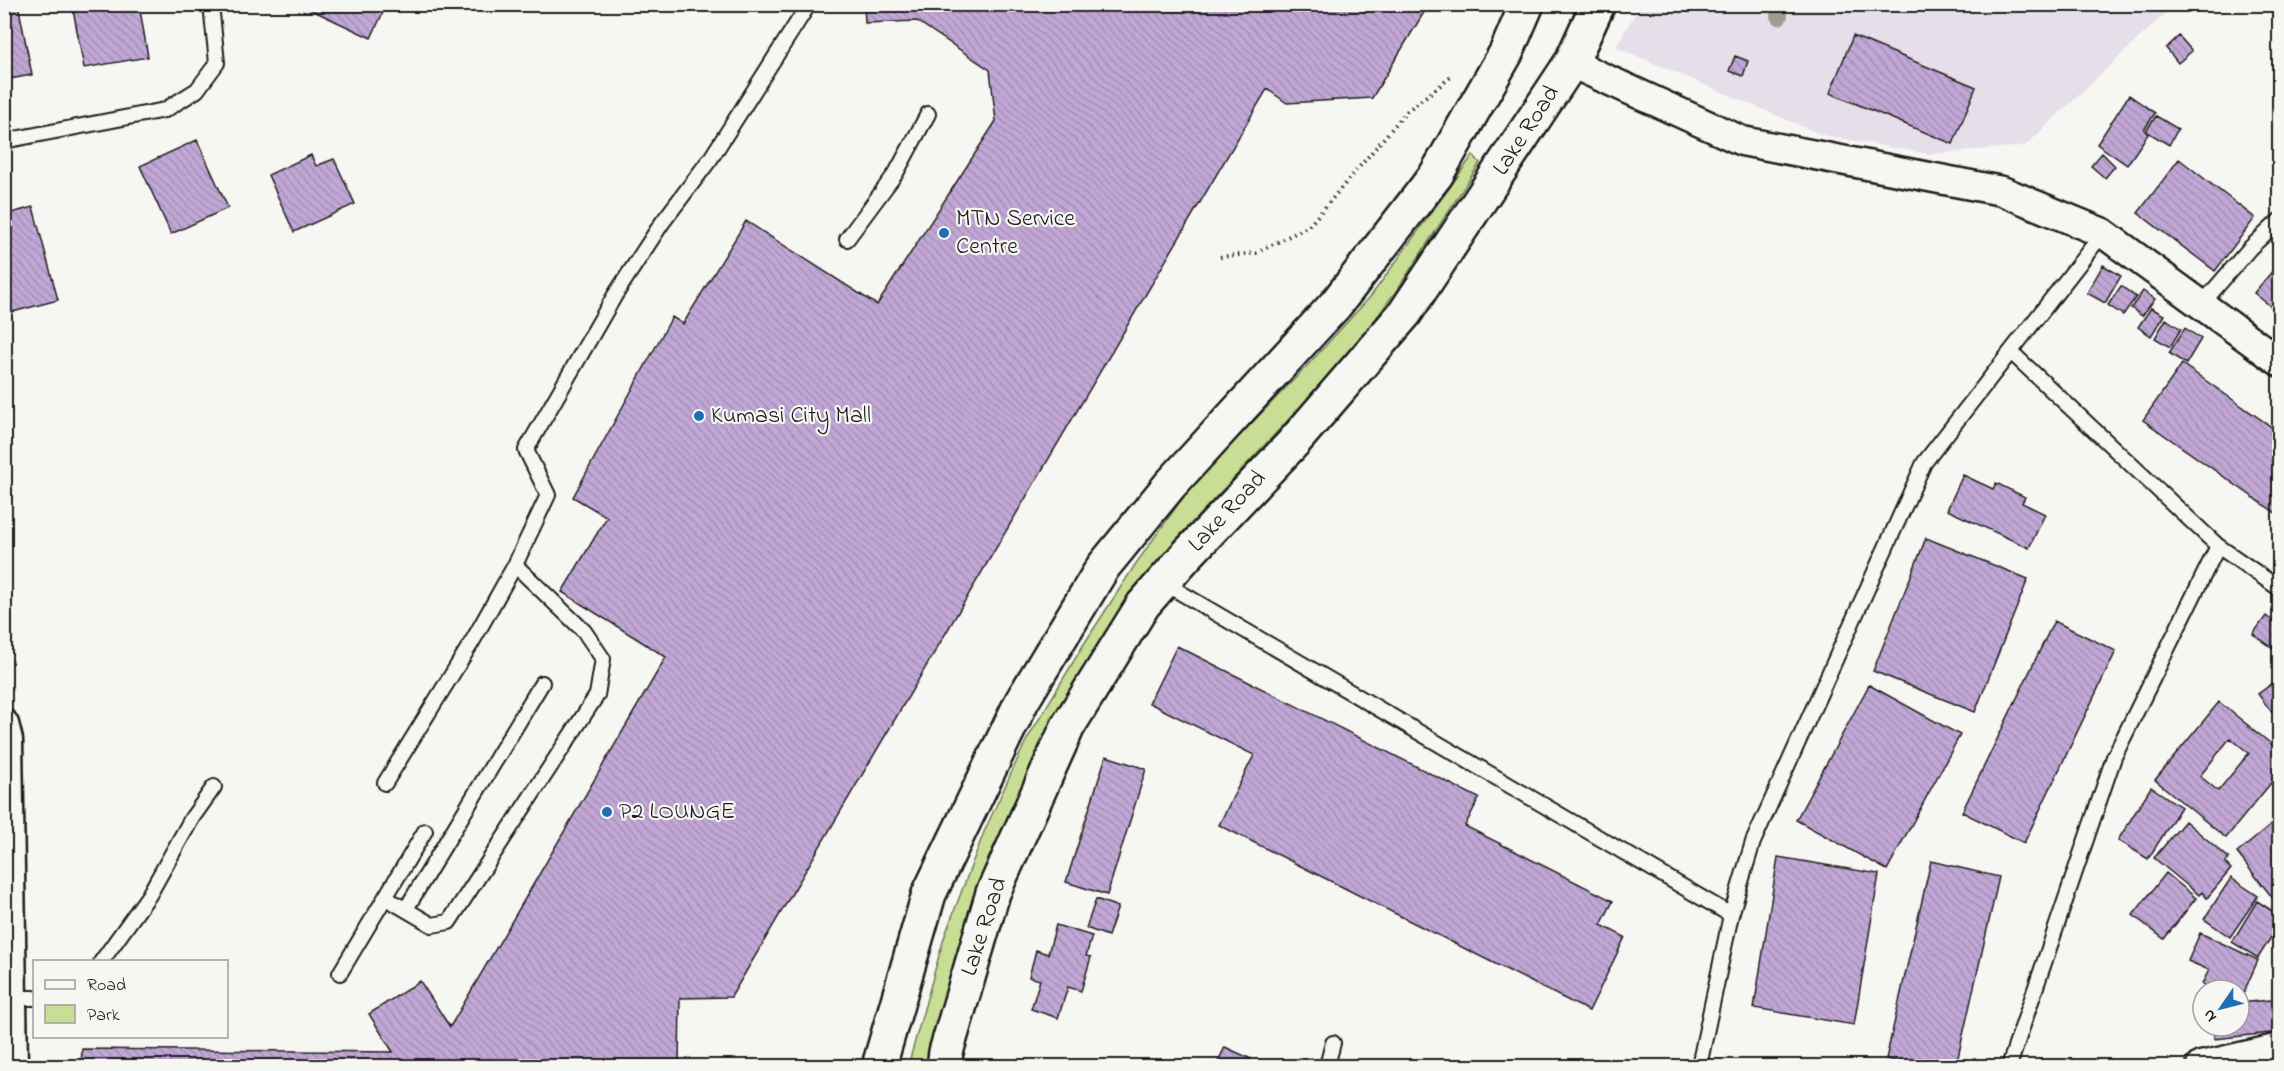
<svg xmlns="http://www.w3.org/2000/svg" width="2284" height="1071" font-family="'Indie Flower',sans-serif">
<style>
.built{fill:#e6dee9}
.green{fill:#c8de94;stroke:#727d58;stroke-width:1.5}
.building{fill:url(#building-back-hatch);stroke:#1c1c1c;stroke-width:1.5;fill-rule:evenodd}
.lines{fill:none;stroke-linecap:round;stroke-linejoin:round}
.lane-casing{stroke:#1c1c1c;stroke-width:18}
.street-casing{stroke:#1c1c1c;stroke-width:33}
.secondary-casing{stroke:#1c1c1c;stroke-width:38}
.path{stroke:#1c1c1c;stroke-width:4;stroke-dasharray:1.5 4.5;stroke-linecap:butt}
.lane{stroke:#f6f6f2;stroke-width:14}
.street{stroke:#f6f6f2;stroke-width:28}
.secondary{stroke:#f6f6f2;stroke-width:33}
.tree{fill:#9b9e90}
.poi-dot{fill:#1f6fb2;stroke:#f6f6f2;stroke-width:2}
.labels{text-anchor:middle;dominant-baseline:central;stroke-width:4.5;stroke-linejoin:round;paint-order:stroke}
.street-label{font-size:24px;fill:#1c1c1c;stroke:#f6f6f2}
.poi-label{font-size:24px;fill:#1c1c1c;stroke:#f6f6f2;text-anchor:start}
</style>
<defs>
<pattern id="building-back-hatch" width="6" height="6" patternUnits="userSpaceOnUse" patternTransform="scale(1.5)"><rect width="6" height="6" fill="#c1a7d5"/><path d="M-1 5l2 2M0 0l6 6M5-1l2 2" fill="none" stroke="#a58fb6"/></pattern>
</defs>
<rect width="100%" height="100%" fill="#f6f6f2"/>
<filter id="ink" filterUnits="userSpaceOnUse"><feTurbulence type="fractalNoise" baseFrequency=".0167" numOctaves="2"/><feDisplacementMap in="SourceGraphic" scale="12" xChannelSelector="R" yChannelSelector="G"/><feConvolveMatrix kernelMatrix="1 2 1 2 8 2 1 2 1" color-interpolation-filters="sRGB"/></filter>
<g filter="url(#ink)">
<path class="built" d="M1640,5H2174L2025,146L1929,154L1823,135L1616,47Z"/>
<path class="green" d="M1473,155L1480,163L1399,287L1349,355L1171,545L1112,624L1033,762L989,858L954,961L930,1066H908L944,938L984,832L1026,741L1084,644L1135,565L1191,486L1305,368L1371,296Z"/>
<path class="building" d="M4,4H18L32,75L4,80Z
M72,4H139L148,57L84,68Z
M299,4H387L371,38Z
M864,4H1429L1372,98L1287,103L1267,89L731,997L680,998L679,1066H81L82,1049L393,1052L369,1014L420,981L450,1027L666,657L562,592L607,517L573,497L672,317L683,324L746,221L877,305L996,121L990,70L917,21L865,23Z
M1853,36L1976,87L1953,144L1830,93Z
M2179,36L2192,51L2178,63L2166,48Z
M1735,56L1748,61L1743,76L1729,71Z
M2129,95L2155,113L2144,130L2148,134L2127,165L2097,144Z
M2156,116L2178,129L2169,145L2146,131Z
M197,140L228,208L171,234L140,166Z
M2102,153L2115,166L2105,178L2091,166Z
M311,155L316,166L334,159L355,204L294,232L268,175Z
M2179,159L2255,218L2215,271L2138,213Z
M33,207L58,300L5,314L4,215Z
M2280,262V314L2254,293Z
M2103,265L2121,276L2105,303L2087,293Z
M2121,286L2136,297L2123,315L2108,305Z
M2143,291L2155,299L2142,316L2131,308Z
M2151,308L2164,315L2151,336L2138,327Z
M2166,319L2181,329L2170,347L2155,338Z
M2185,328L2201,339L2186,364L2169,353Z
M2182,364L2280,433V516L2143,420Z
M1963,475L1993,489L1996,483L2025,497L2022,503L2045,514L2029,548L1947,510Z
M1926,538L2028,579L1975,712L1873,671Z
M2266,616L2280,626L2279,652L2253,634Z
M2054,621L2116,651L2024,843L1962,812Z
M1177,646L1479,798L1465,826L1613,901L1601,925L1625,937L1589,1011L1219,825L1254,755L1149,703Z
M2280,678V723L2258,694Z
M1869,685L1960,735L1887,870L1796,820Z
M2219,702L2280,751V772L2226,838L2155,780ZM2230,738L2249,753L2218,791L2200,776Z
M1106,756L1146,769L1107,895L1066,882Z
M2151,787L2181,807L2148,859L2118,840Z
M2185,821L2229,858L2225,863L2231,869L2207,898L2202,892L2199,895L2154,858Z
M2271,825L2280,835V891L2272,897L2237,853Z
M1778,857L1879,874L1854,1025L1754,1008Z
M1931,861L1999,877L1956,1066H1917L1886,1059Z
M2166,873L2196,898L2164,939L2133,915Z
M2231,878L2258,896L2230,937L2204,919Z
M1096,899L1118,907L1108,936L1086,928Z
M2257,901L2280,916V923L2258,958L2232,942Z
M1056,925L1092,936L1086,956L1091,957L1081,991L1068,987L1058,1018L1031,1009L1040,980L1029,977L1036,950L1048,954Z
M2200,933L2258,960L2240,1001L2239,990H2215L2202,984L2209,970L2188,961Z
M2280,999V1032L2214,1039L2213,1026H2239V1003Z
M1225,1047L1251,1059L1248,1066H1216Z"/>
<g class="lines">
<g class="lane-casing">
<path id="lane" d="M4,141L165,110L197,90L217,63L211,4
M847,239L896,173L928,114
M2201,305L2250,248L2280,220
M2218,546L2280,589
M1164,583L1731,915
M385,783L472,642L515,565L548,495L526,450L615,295L662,223L711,158L809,4
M386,898L432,925L449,922L597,695L603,659L584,631L515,565
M406,909L542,683
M101,962L149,895L192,818L214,787
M340,973L425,831
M12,998H34
M1327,1066L1333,1043
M1699,1066L1731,915L1753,842L1924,463L2103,233
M2009,1066L2114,757L2218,546L2011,352"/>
</g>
<g class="street-casing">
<path id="street" d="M1571,63L1742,141L2002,191L2103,233L2280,362
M4,724L8,740L13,1066
M2201,1066L2280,1048"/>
</g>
<g class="secondary-casing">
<path id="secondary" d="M879,1066L929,894L1022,701L1103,567L1170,485L1336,304L1436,175L1506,53L1527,4
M944,1066L946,1052L993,893L1068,726L1143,605L1185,557L1293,443L1405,313L1571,63L1598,4"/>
</g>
<path class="path" d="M1220,257L1256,253L1309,226L1407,111L1451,77"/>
<use href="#lane" class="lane"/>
<use href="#street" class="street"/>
<use href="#secondary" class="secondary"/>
</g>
<circle class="tree" cx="1779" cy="16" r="9"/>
</g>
<g class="poi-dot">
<circle cx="944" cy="233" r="6"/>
<circle cx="699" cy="416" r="6"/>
<circle cx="607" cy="812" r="6"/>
</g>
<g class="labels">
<g class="street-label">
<text transform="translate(1527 131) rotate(-57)">Lake Road</text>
<text transform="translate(1228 512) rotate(-47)">Lake Road</text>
<text transform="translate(985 927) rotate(-72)">Lake Road</text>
</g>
<g class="poi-label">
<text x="956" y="219">MTN Service<tspan x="956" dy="28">Centre</tspan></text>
<text x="711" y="416">Kumasi City Mall</text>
<text x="619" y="812">P2 LOUNGE</text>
</g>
</g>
<rect width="2284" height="1071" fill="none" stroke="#f6f6f2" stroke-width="24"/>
<rect x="12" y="12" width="2260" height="1047" fill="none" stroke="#1c1c1c" stroke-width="2" filter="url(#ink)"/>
<rect x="33" y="960" width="195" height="78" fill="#f6f6f2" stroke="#9f9f9c" stroke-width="1.5"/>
<rect x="45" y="980" width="30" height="9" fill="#f6f6f2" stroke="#9f9f9c" stroke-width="1.5"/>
<text x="87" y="990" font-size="18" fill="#1c1c1c">Road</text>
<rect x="45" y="1005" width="30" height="18" fill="#c8de94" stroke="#9f9f9c" stroke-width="1.5"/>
<text x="87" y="1020" font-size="18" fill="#1c1c1c">Park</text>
<g transform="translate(2221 1008) rotate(235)"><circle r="28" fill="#f6f6f2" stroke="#9f9f9c" stroke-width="1.5"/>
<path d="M0-4.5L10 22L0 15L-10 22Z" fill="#1f6fb2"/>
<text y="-9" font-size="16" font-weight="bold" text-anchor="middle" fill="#1c1c1c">N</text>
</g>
</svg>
